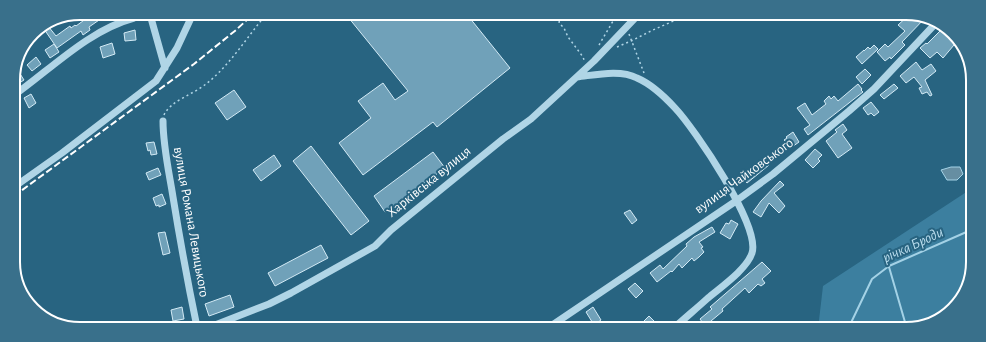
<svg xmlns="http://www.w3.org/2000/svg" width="986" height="342" font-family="'Alegreya Sans',sans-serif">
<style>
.green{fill:#3c7f9f}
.water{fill:#668ea2;stroke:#a4d2e6}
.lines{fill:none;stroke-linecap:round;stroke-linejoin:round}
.stream{stroke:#a4d2e6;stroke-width:2}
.building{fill:#70a1b9;stroke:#d3eaf5}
.path{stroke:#b0d5e6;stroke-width:1.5;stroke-dasharray:2 3;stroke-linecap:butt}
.minor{stroke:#b0d5e6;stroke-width:7}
.rail{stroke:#fff;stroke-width:2;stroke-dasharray:7 3;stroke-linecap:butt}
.labels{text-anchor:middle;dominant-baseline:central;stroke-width:4;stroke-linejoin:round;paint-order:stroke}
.street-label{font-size:14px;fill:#fff;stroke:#286481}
.water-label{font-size:15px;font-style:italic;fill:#bbdeee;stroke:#286481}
.rim{fill:none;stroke:#fff;stroke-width:2}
</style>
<rect width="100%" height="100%" fill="#286481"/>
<path class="green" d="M971,189V279L947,315L910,329H818L823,286Z"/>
<path class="water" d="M951,167H960L963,174L957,180H947L941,170Z"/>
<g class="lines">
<path class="stream" d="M889,267L907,329
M848,329L872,279L889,266L971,230"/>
</g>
<path class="building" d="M909,15H923L926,17L902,42L905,45L891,59L890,57L885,61L877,52L885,44L888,47L905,31L898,25Z
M348,17H469L510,68L437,127L433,122L363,175L339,143L371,118L358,101L383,83L395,100L408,91Z
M87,18H102L89,27L90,30L83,35L81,31L57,48L44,29L48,26L56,36L70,26L71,28L75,25L76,26Z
M943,28L952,33L951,35L959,43L956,47L954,45L943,58L937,52L930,58L920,48L926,43L927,44Z
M135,30L136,40L125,41L124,33Z
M112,43L115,54L103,58L100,47Z
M54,44L59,52L50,58L45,50Z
M874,45L878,49L862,64L856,57L864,50V51L868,47L870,49Z
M36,57L41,64L32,71L27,65Z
M916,62L922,70L931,64L936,71L925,80L932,95L930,96L927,92L922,94L919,88L922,87L914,77L906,83L900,76Z
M17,69L24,80L13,87V76Z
M865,69L871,75L862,84L856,77Z
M858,84L862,89L861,90L863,92L808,135L804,129L810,125L797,108L805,103L812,115L826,104L824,101L829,96L831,99L834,96L838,101Z
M894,84L898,88L884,99L880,95Z
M234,90L246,107L227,120L215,103Z
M31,94L36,103L29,108L24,98Z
M871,102L879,112L874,116L871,113L868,115L863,108Z
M843,124L847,130L842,134L852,148L838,158L826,141L837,132L835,130Z
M793,132L799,142L792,147L784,140L787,138L786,137Z
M154,142L157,154L151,155L150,150L148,151L146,143Z
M311,146L369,221L351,235L293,161Z
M815,149L822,155L818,159L820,161L813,168L805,160Z
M433,152L445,168L385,212L374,196Z
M274,155L281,166L261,181L253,170Z
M764,158L769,165L747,183L741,176Z
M158,168L161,175L149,180L146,173Z
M780,181L784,185L774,193L785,206L779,213L769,203L761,217L753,212L761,201Z
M162,194L166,204L159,207V205L156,206L153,198Z
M630,210L637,220L632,224L624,213Z
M731,220L738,224L730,239L720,233L726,223L729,224Z
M712,227L715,232L699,242L703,247L701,248L704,252L699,257L694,261L692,258L682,268L679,264L672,272L671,271L657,282L650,273L660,265L663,269L687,246L686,244L694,237Z
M165,232L170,253L163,255L158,233Z
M321,245L328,258L275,286L268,273Z
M762,262L771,271L762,279L765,283L761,286L758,284L749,293L745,288L722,309L723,311L705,326L700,319L712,309L710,307Z
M635,283L643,291L636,298L628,289Z
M230,295L234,307L209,316L205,304Z
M182,307L184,319L173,321L171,310Z
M593,307L601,320L594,325L586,312Z
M649,316L657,324L653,328H648L642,323Z"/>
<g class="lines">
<path class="path" d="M560,16L559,23L564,28L568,37L583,57L584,60
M629,34L644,73
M599,45L616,16
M617,47L631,41L653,30L685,16
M164,115C170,101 194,94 206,84C229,66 245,40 264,17"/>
<path class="minor" d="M151,18L165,68
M577,77C595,75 620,69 637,78C651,84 664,96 675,108C694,128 761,226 752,253C747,269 721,287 708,298C697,308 685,318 674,328
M13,96C51,69 89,30 134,18
M163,121C163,146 169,172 173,197C180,240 188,284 197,327
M14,187L62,153L156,81L177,48L191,18
M210,327L269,304L291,293L375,246L391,230L503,139L531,119L594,61L637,16
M548,328L736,201L773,174L849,111L874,89L936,23"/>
<path class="rail" d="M14,196L194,64L236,30L250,17"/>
</g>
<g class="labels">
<g class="street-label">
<text transform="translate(744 176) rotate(-36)">вулиця Чайковського</text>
<text transform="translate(429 182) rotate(-39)">Харківська вулиця</text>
<text transform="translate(191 222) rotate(80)">вулиця Романа Левицького</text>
</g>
<g class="water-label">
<text transform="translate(913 245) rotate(-25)">річка Броди</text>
</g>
</g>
<path d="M0 0H986V342H0ZM80 20H906A60 60 0 0 1 966 80V262A60 60 0 0 1 906 322H80A60 60 0 0 1 20 262V80A60 60 0 0 1 80 20Z" fill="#39708b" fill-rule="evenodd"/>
<path class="rim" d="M80 20H906A60 60 0 0 1 966 80V262A60 60 0 0 1 906 322H80A60 60 0 0 1 20 262V80A60 60 0 0 1 80 20Z"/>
</svg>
